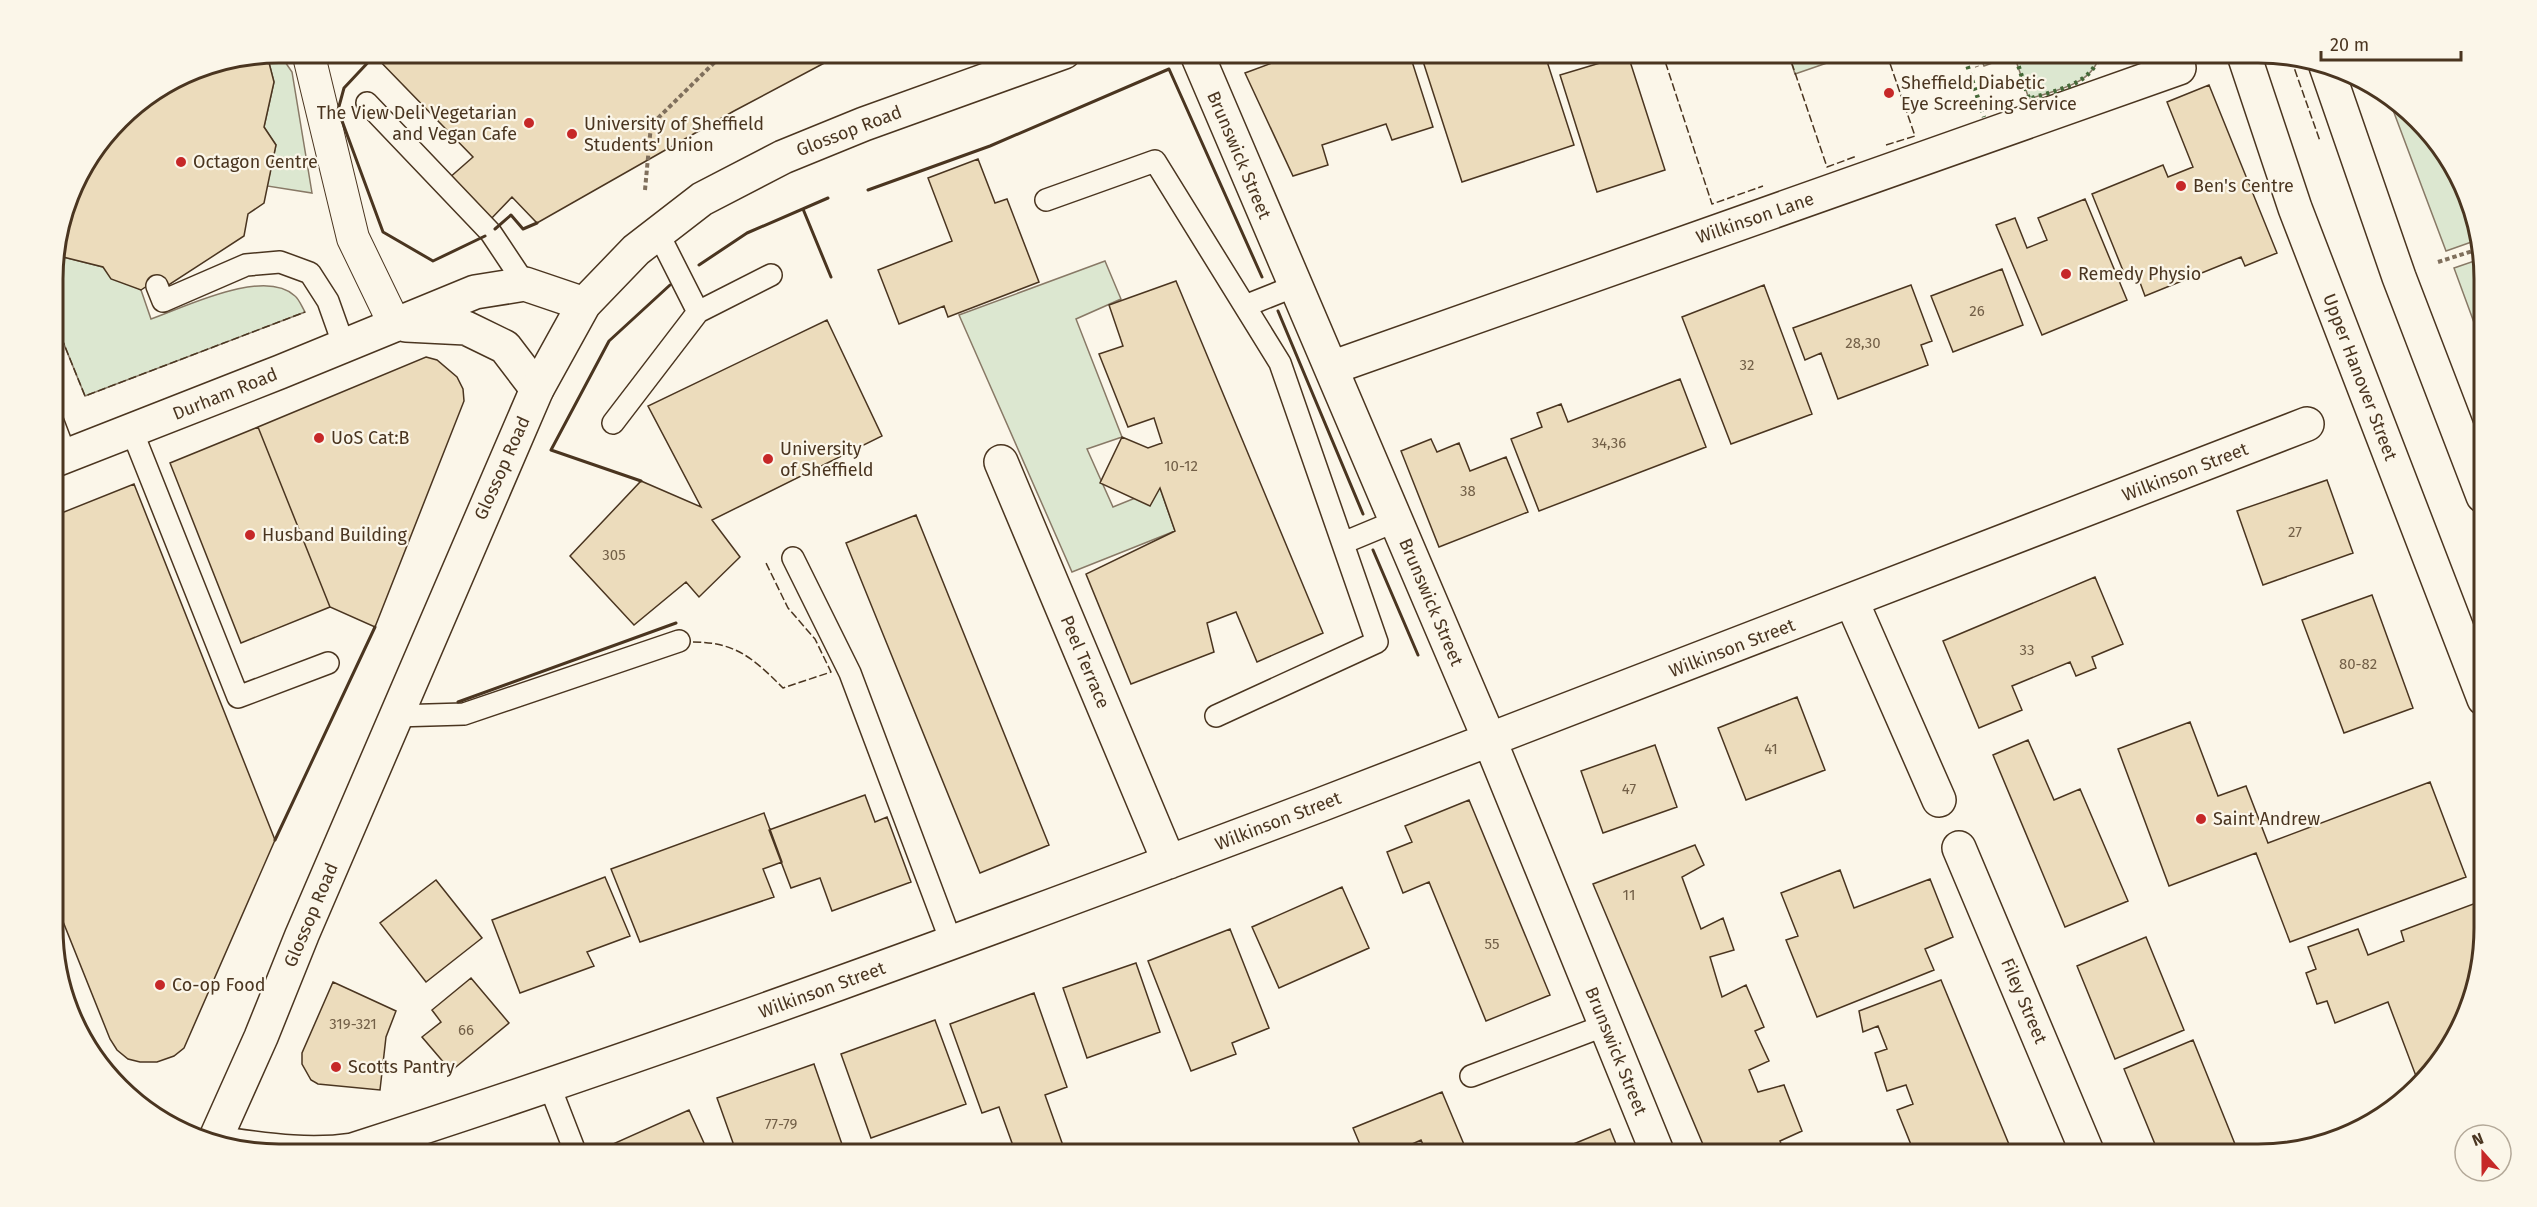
<svg xmlns="http://www.w3.org/2000/svg" width="2537" height="1207" font-family="'Fira Sans',sans-serif">
<style>
.green{fill:#dce7d0;stroke:#887966;stroke-width:1.5}
.building{fill:#ecdcbc;stroke:#4a3520;stroke-width:1.5}
.lines{fill:none;stroke-linecap:round;stroke-linejoin:round}
.service-casing{stroke:#4a3520;stroke-width:24}
.pedestrian-casing{stroke:#4a3520;stroke-width:34}
.minor-casing{stroke:#4a3520;stroke-width:36}
.secondary-casing{stroke:#4a3520;stroke-width:36}
.trunk-casing{stroke:#4a3520;stroke-width:36}
.path{stroke:#7f6f5c;stroke-width:4;stroke-dasharray:4.5 3;stroke-linecap:butt}
.service{stroke:#fbf6e9;stroke-width:21}
.pedestrian{stroke:#fbf6e9;stroke-width:32}
.minor{stroke:#fbf6e9;stroke-width:33}
.secondary{stroke:#fbf6e9;stroke-width:33}
.trunk{stroke:#fbf6e9;stroke-width:33}
.hedge{stroke:#436837;stroke-width:4.5;stroke-dasharray:3 4.5;stroke-linecap:butt}
.fence{stroke:#4a3520;stroke-width:1.5;stroke-dasharray:8 3;stroke-linecap:butt}
.wall{stroke:#4a3520;stroke-width:3}
.poi-dot{fill:#c62828;stroke:#fbf6e9;stroke-width:2}
.labels{text-anchor:middle;dominant-baseline:central;stroke-width:4.5;stroke-linejoin:round;paint-order:stroke}
.number-label{font-size:15px;fill:#725f47}
.poi-label{font-size:18px;fill:#4a3520;stroke:#fbf6e9;text-anchor:start}
.street-label{font-size:18px;fill:#4a3520;stroke:#fbf6e9}
.rim{fill:none;stroke:#4a3520;stroke-width:3}
</style>
<rect width="100%" height="100%" fill="#fbf6e9"/>
<path class="green" d="M1788,52H1856V53L1795,74Z
M279,53L292,72L312,193L267,186L276,145L264,127L274,82L267,55Z
M1979,53V52L2100,53C2094,85 2056,90 2029,99L2014,55L1984,66Z
M2387,94C2417,112 2455,161 2468,194C2473,208 2476,224 2480,239L2446,251Z
M55,255L103,267L141,290L151,319C185,307 265,267 295,296C299,299 302,307 305,312L85,396L53,317V264Z
M2483,258V347L2454,268Z
M1105,261L1121,299L1076,319L1122,437L1087,449L1113,507L1160,488L1175,531L1072,572L959,315Z"/>
<path class="building" d="M371,52H845L734,111L537,223L512,197L489,221L448,179L473,157Z
M1302,52H1409L1433,127L1392,140L1386,124L1322,145L1328,165L1293,176L1245,73Z
M1420,52H1544L1574,145L1462,182Z
M1596,52H1627L1665,170L1597,192L1560,75L1600,63Z
M267,55L274,82L264,127L276,145L264,203L248,214L244,236L164,288L150,284L141,290L111,279L103,267L55,255L76,179L129,109L193,70Z
M2209,85L2277,253L2245,266L2241,257L2145,296L2135,269L2124,273L2092,194L2163,165L2168,177L2193,167L2167,102Z
M978,159L995,203L1007,199L1039,282L948,317L944,306L899,324L878,270L952,241L928,178Z
M2085,199L2127,300L2042,335L1996,225L2015,218L2027,248L2047,240L2038,218Z
M2002,269L2023,325L1953,352L1931,296Z
M1176,281L1323,633L1257,662L1236,612L1207,623L1214,652L1131,684L1086,574L1175,531L1160,488L1150,506L1100,483L1122,437L1148,448L1162,443L1154,418L1128,427L1099,354L1123,346L1109,305Z
M1764,285L1812,414L1731,444L1682,317Z
M1911,285L1932,341L1921,345L1928,365L1838,399L1821,353L1805,360L1793,328Z
M827,320L882,436L712,520L740,557L699,597L686,582L634,625L570,556L641,481L701,507L648,406Z
M426,357L437,360L457,377L463,389L464,401L375,627L330,607L258,427Z
M1680,379L1706,447L1539,511L1511,439L1542,427L1537,413L1561,404L1568,422Z
M258,427L330,607L241,643L170,463Z
M1431,439L1437,452L1459,443L1470,471L1506,457L1528,512L1439,547L1401,451Z
M2327,480L2353,553L2263,585L2237,511Z
M134,484L275,840L184,1048L174,1056L157,1062H140L128,1059L117,1050L110,1039L54,899V516Z
M916,515L1049,845L980,873L846,543Z
M2095,577L2123,644L2092,657L2096,668L2076,676L2070,662L2012,686L2022,710L1979,728L1943,641Z
M2372,595L2413,708L2344,733L2302,620Z
M1797,697L1825,770L1746,800L1718,728Z
M2190,722L2218,796L2246,786L2268,843L2430,782L2466,877L2290,942L2256,853L2169,886L2118,749Z
M2028,740L2054,800L2080,789L2128,901L2065,927L1993,755Z
M1655,745L1677,807L1603,833L1581,771Z
M865,795L875,822L887,817L911,882L832,911L820,878L791,888L769,830Z
M1469,800L1550,995L1486,1021L1429,882L1403,893L1387,852L1412,842L1405,826Z
M764,813L782,862L763,869L774,897L640,942L611,869Z
M1695,845L1704,865L1682,877L1701,929L1723,918L1734,950L1710,957L1722,997L1746,985L1764,1027L1755,1031L1769,1061L1749,1070L1758,1092L1784,1085L1802,1131L1780,1141L1785,1154H1707L1593,884Z
M1840,870L1854,908L1930,879L1953,937L1925,949L1934,970L1817,1017L1786,940L1798,936L1781,893Z
M605,877L630,936L587,952L594,966L520,993L492,920Z
M436,880L482,938L426,982L380,923Z
M1342,887L1369,948L1279,988L1252,927Z
M2484,900V928L2467,1015L2437,1066L2419,1084L2388,1002L2335,1023L2327,1001L2317,1004L2306,973L2316,969L2308,947L2358,929L2368,955L2404,941L2401,931Z
M1230,929L1269,1028L1232,1043L1236,1054L1191,1071L1148,961Z
M2146,937L2184,1030L2115,1059L2077,966Z
M1136,963L1160,1032L1087,1058L1063,988Z
M471,978L509,1023L451,1071L422,1037L441,1022L432,1010Z
M1941,980L2013,1154H1937L1934,1147L1914,1152L1897,1110L1913,1104L1906,1085L1887,1091L1875,1053L1887,1049L1878,1026L1863,1032L1859,1011Z
M333,982L396,1011L386,1037L380,1090L318,1084L311,1080L302,1064V1053Z
M1034,993L1067,1087L1045,1095L1066,1154H1016L999,1107L982,1113L950,1024Z
M935,1020L966,1104L871,1138L841,1054Z
M2193,1040L2239,1154H2159L2124,1069Z
M814,1064L844,1150L832,1154H737L717,1098Z
M1442,1092L1468,1154H1427L1421,1140L1390,1154H1364L1353,1128Z
M689,1110L709,1154H596L595,1152Z
M1610,1129L1620,1154H1549Z"/>
<g class="lines">
<g class="service-casing">
<path id="service" d="M367,103L491,233L525,284
M1046,200L1155,161L1280,363L1377,642L1216,716
M658,233L698,312
M157,286L163,301L246,265L280,262L310,273L328,301L344,346
M1245,306L1295,286
M53,422L66,456
M613,423L698,312L771,275
M132,431L238,697L328,663
M1343,543L1396,521
M793,558L850,673L952,944
M395,716L464,714L679,641
M1471,1076L1606,1025
M550,1087L576,1154"/>
</g>
<g class="pedestrian-casing">
<path id="pedestrian" d="M308,52L353,238L395,325"/>
</g>
<g class="minor-casing">
<path id="minor" d="M1196,52L1490,741L1658,1154
M406,325L466,328L505,347L537,389
M1331,368L2179,68
M53,461L280,372L475,292L525,284L584,304
M1001,462L1169,862
M1852,602L1939,800
M1959,848L2088,1154
M231,1145C273,1151 312,1156 353,1150C679,1045 1000,926 1320,805C1650,680 1979,553 2307,424"/>
</g>
<g class="secondary-casing">
<path id="secondary" d="M214,1142L261,1037L302,935L537,389L584,304L636,250L702,199L783,157L864,124L1064,52"/>
</g>
<g class="trunk-casing">
<path id="trunk" d="M2243,52L2295,208L2484,699
M2326,66L2399,277L2483,496"/>
</g>
<path class="path" d="M1819,52L1824,64
M1972,52L1977,67
M645,190L651,125L725,52
M2438,262L2482,248"/>
<use href="#service" class="service"/>
<use href="#pedestrian" class="pedestrian"/>
<use href="#minor" class="minor"/>
<use href="#secondary" class="secondary"/>
<use href="#trunk" class="trunk"/>
<path class="hedge" d="M1963,52L1984,117
M2014,52L2029,99C2056,90 2094,85 2100,52"/>
<path class="fence" d="M1662,52L1712,204L1763,186
M1788,52L1827,167L1857,156
M2291,59L2320,141
M1886,145L1915,136L1886,52
M53,317L85,396L305,312
M693,642C736,642 754,659 783,688L831,672L815,639L788,608L766,563"/>
<path class="wall" d="M374,56L344,88L338,110L383,232L433,261L485,236
M868,190L990,146L1169,69L1262,277
M803,209L831,277
M495,229L511,215L523,229L537,223
M699,265L747,233L828,198
M1278,311L1363,514
M641,481L551,450L609,341L670,285
M1373,550L1418,655
M458,702L676,623
M275,840L375,627"/>
</g>
<g class="poi-dot">
<circle cx="1889" cy="93" r="6"/>
<circle cx="529" cy="123" r="6"/>
<circle cx="572" cy="134" r="6"/>
<circle cx="181" cy="162" r="6"/>
<circle cx="2181" cy="186" r="6"/>
<circle cx="2066" cy="274" r="6"/>
<circle cx="319" cy="438" r="6"/>
<circle cx="768" cy="459" r="6"/>
<circle cx="250" cy="535" r="6"/>
<circle cx="2201" cy="819" r="6"/>
<circle cx="160" cy="985" r="6"/>
<circle cx="336" cy="1067" r="6"/>
</g>
<g class="labels">
<g class="number-label">
<text x="1977" y="311">26</text>
<text x="1863" y="343">28,30</text>
<text x="1747" y="365">32</text>
<text x="1609" y="443">34,36</text>
<text x="1181" y="466">10-12</text>
<text x="1468" y="491">38</text>
<text x="2295" y="532">27</text>
<text x="614" y="555">305</text>
<text x="2027" y="650">33</text>
<text x="2358" y="664">80-82</text>
<text x="1771" y="749">41</text>
<text x="1629" y="789">47</text>
<text x="1629" y="895">11</text>
<text x="1492" y="944">55</text>
<text x="353" y="1024">319-321</text>
<text x="466" y="1030">66</text>
<text x="781" y="1124">77-79</text>
</g>
<g class="poi-label">
<text x="1901" y="83">Sheffield Diabetic<tspan x="1901" dy="21">Eye Screening Service</tspan></text>
<text x="517" y="113" text-anchor="end">The View Deli Vegetarian<tspan x="517" dy="21">and Vegan Cafe</tspan></text>
<text x="584" y="124">University of Sheffield<tspan x="584" dy="21">Students' Union</tspan></text>
<text x="193" y="162">Octagon Centre</text>
<text x="2193" y="186">Ben's Centre</text>
<text x="2078" y="274">Remedy Physio</text>
<text x="331" y="438">UoS Cat:B</text>
<text x="780" y="449">University<tspan x="780" dy="21">of Sheffield</tspan></text>
<text x="262" y="535">Husband Building</text>
<text x="2213" y="819">Saint Andrew</text>
<text x="172" y="985">Co-op Food</text>
<text x="348" y="1067">Scotts Pantry</text>
</g>
<g class="street-label">
<text transform="translate(849 131) rotate(-21)">Glossop Road</text>
<text transform="translate(1239 155) rotate(67)">Brunswick Street</text>
<text transform="translate(1755 218) rotate(-19)">Wilkinson Lane</text>
<text transform="translate(2360 377) rotate(69)">Upper Hanover Street</text>
<text transform="translate(225 394) rotate(-22)">Durham Road</text>
<text transform="translate(502 468) rotate(-66)">Glossop Road</text>
<text transform="translate(2185 472) rotate(-21)">Wilkinson Street</text>
<text transform="translate(1431 602) rotate(67)">Brunswick Street</text>
<text transform="translate(1732 648) rotate(-21)">Wilkinson Street</text>
<text transform="translate(1085 662) rotate(67)">Peel Terrace</text>
<text transform="translate(1278 821) rotate(-21)">Wilkinson Street</text>
<text transform="translate(311 915) rotate(-67)">Glossop Road</text>
<text transform="translate(822 990) rotate(-20)">Wilkinson Street</text>
<text transform="translate(2024 1001) rotate(67)">Filey Street</text>
<text transform="translate(1616 1051) rotate(68)">Brunswick Street</text>
</g>
</g>
<path d="M0 0H2537V1207H0ZM279 63H2258A216 216 0 0 1 2474 279V928A216 216 0 0 1 2258 1144H279A216 216 0 0 1 63 928V279A216 216 0 0 1 279 63Z" fill="#fbf6e9" fill-rule="evenodd"/>
<path class="rim" d="M279 63H2258A216 216 0 0 1 2474 279V928A216 216 0 0 1 2258 1144H279A216 216 0 0 1 63 928V279A216 216 0 0 1 279 63Z"/>
<g transform="translate(2483 1153) rotate(339)"><circle r="28" fill="#fbf6e9" stroke="#b4a999" stroke-width="1.5"/>
<path d="M0-4.5L10 22L0 15L-10 22Z" fill="#c62828"/>
<text y="-9" font-size="16" font-weight="bold" text-anchor="middle" fill="#4a3520">N</text>
</g>
<path d="M2321 51v9h140v-9" fill="none" stroke="#4a3520" stroke-width="3"/>
<text x="2330" y="51" font-size="18" fill="#4a3520" stroke="#fbf6e9" stroke-width="4.5" paint-order="stroke">20 m</text>
</svg>
